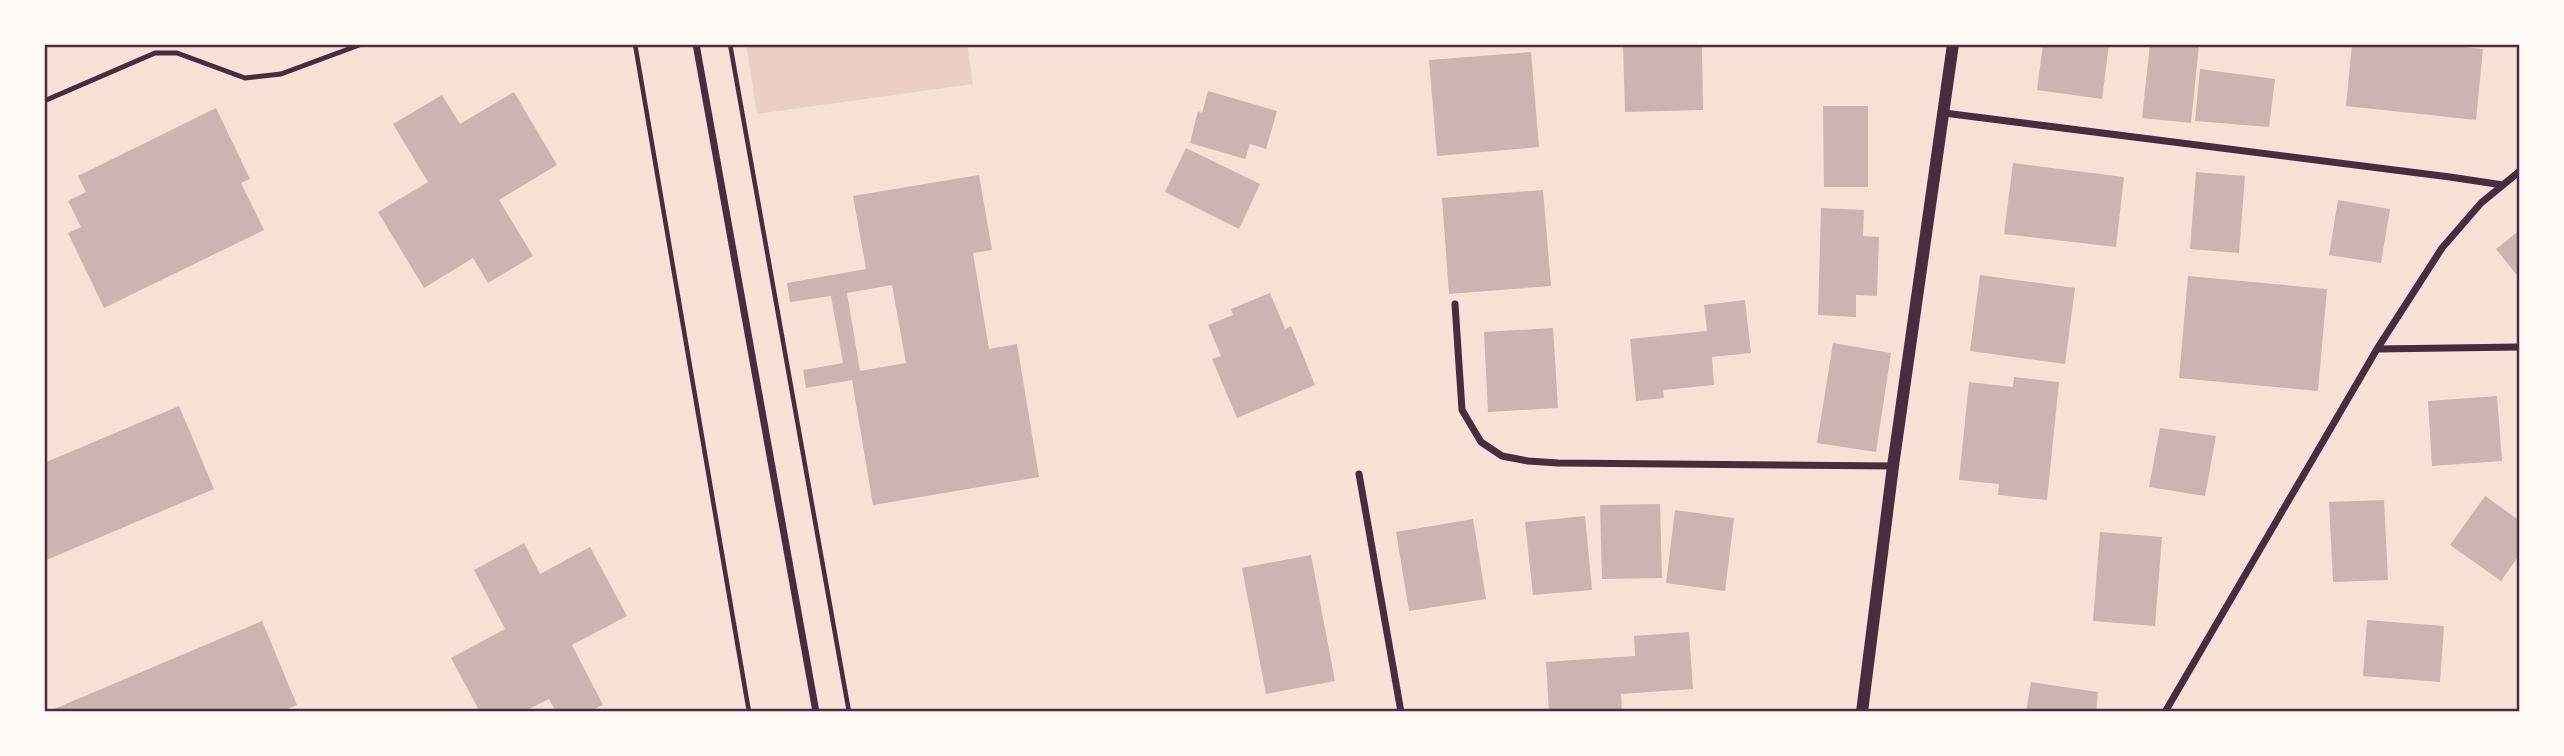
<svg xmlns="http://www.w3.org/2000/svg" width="2564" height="756" font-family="Merriweather,serif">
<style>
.green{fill:#ebcfc5}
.building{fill:#ccb4b1;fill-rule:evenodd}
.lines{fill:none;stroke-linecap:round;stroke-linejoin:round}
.path{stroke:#4a2c40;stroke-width:4.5}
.service{stroke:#4a2c40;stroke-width:5}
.minor{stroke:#4a2c40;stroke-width:7}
.tertiary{stroke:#4a2c40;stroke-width:12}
.neatline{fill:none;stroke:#4a2c40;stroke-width:2.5}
</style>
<rect width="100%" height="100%" fill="#f7e1d7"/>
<path class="green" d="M746,44H967L973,84L757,114Z"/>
<path class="building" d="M1623,44H1702L1703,110L1625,112Z
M2043,44H2109L2102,99L2037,90Z
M2150,44L2199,45L2191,123L2142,118Z
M2352,44H2434L2483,49L2476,120L2346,106Z
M1531,52L1539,147L1437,156L1429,60Z
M2200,69L2275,79L2269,127L2195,121Z
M1208,91L1277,111L1266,149L1250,144L1245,159L1190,143L1198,111L1202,113Z
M514,92L557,165L499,200L533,256L488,283L473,258L424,288L378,212L428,182L393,124L442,95L460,124Z
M1823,106H1868V187H1824Z
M216,108L250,179L241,183L264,230L104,308L68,233L81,227L68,201L86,192L78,176Z
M1186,148L1260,184L1239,229L1165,192Z
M2013,163L2124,177L2116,247L2004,234Z
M2196,172L2245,176L2239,253L2190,249Z
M979,175L992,250L973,253L989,349L1017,344L1039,477L873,505L852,380L806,388L803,370L843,363L831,296L790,302L787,283L866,269L853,196ZM892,285L906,363L860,371L847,293Z
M1543,190L1551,286L1449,294L1442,198Z
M2338,200L2390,209L2381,263L2329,255Z
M1821,208L1864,210L1863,236L1879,237L1877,296L1856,295V317L1818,315Z
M2520,230V279L2496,249Z
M1980,275L2075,288L2065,364L1970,351Z
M2188,276L2327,289L2318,391L2179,378Z
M1270,293L1285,329L1291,326L1315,385L1237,418L1212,359L1221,356L1208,325L1233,315L1231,309Z
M1745,300L1751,353L1712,357L1714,385L1663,390L1664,398L1636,401L1630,339L1707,331L1704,305Z
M1553,328L1558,408L1488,412L1484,332Z
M1833,343L1891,353L1876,452L1817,443Z
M2014,377L2059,382L2047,500L1998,495L1999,484L1959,480L1969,382L2013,387Z
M2497,396L2502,461L2432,466L2428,401Z
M179,406L214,489L44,561V463Z
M2160,428L2216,436L2205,496L2149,487Z
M2485,496L2520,521V554L2501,581L2450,545Z
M2384,500L2388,580L2333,582L2329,502Z
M1660,504L1662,578L1602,579L1600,505Z
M1675,510L1734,518L1725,591L1666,583Z
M1585,516L1592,590L1533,595L1525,522Z
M1473,519L1486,599L1409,611L1396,532Z
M2100,532L2162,537L2155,626L2093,621Z
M524,543L540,574L590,547L627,616L572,645L603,705L588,712H556L549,699L523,712H480L451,658L505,629L474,570Z
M1311,555L1335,681L1266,694L1242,568Z
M2367,620L2444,626L2440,682L2363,676Z
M262,621L297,705L279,712H47Z
M1689,632L1693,689L1621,694L1622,712H1549L1546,662L1635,656L1634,636Z
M2031,682L2098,692L2096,712H2026Z"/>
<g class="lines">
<path class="path" d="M635,44L749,712
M730,44L849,712"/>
<path class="service" d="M44,101L155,53H177L245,78L281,74L362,44"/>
<path class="minor" d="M696,44L816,712
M1944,113L2450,177L2503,185
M1455,304L1462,410L1481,442L1502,456L1528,461L1558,463L1893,466
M2377,349L2520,347
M1359,474L1401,712
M2165,712L2377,349L2442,248L2481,203L2520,171"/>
<path class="tertiary" d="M1862,712L1893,466L1953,44"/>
</g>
<rect width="2564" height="756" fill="none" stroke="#fffaf5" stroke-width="91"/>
<rect x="46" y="46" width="2472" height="664" class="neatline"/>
</svg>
